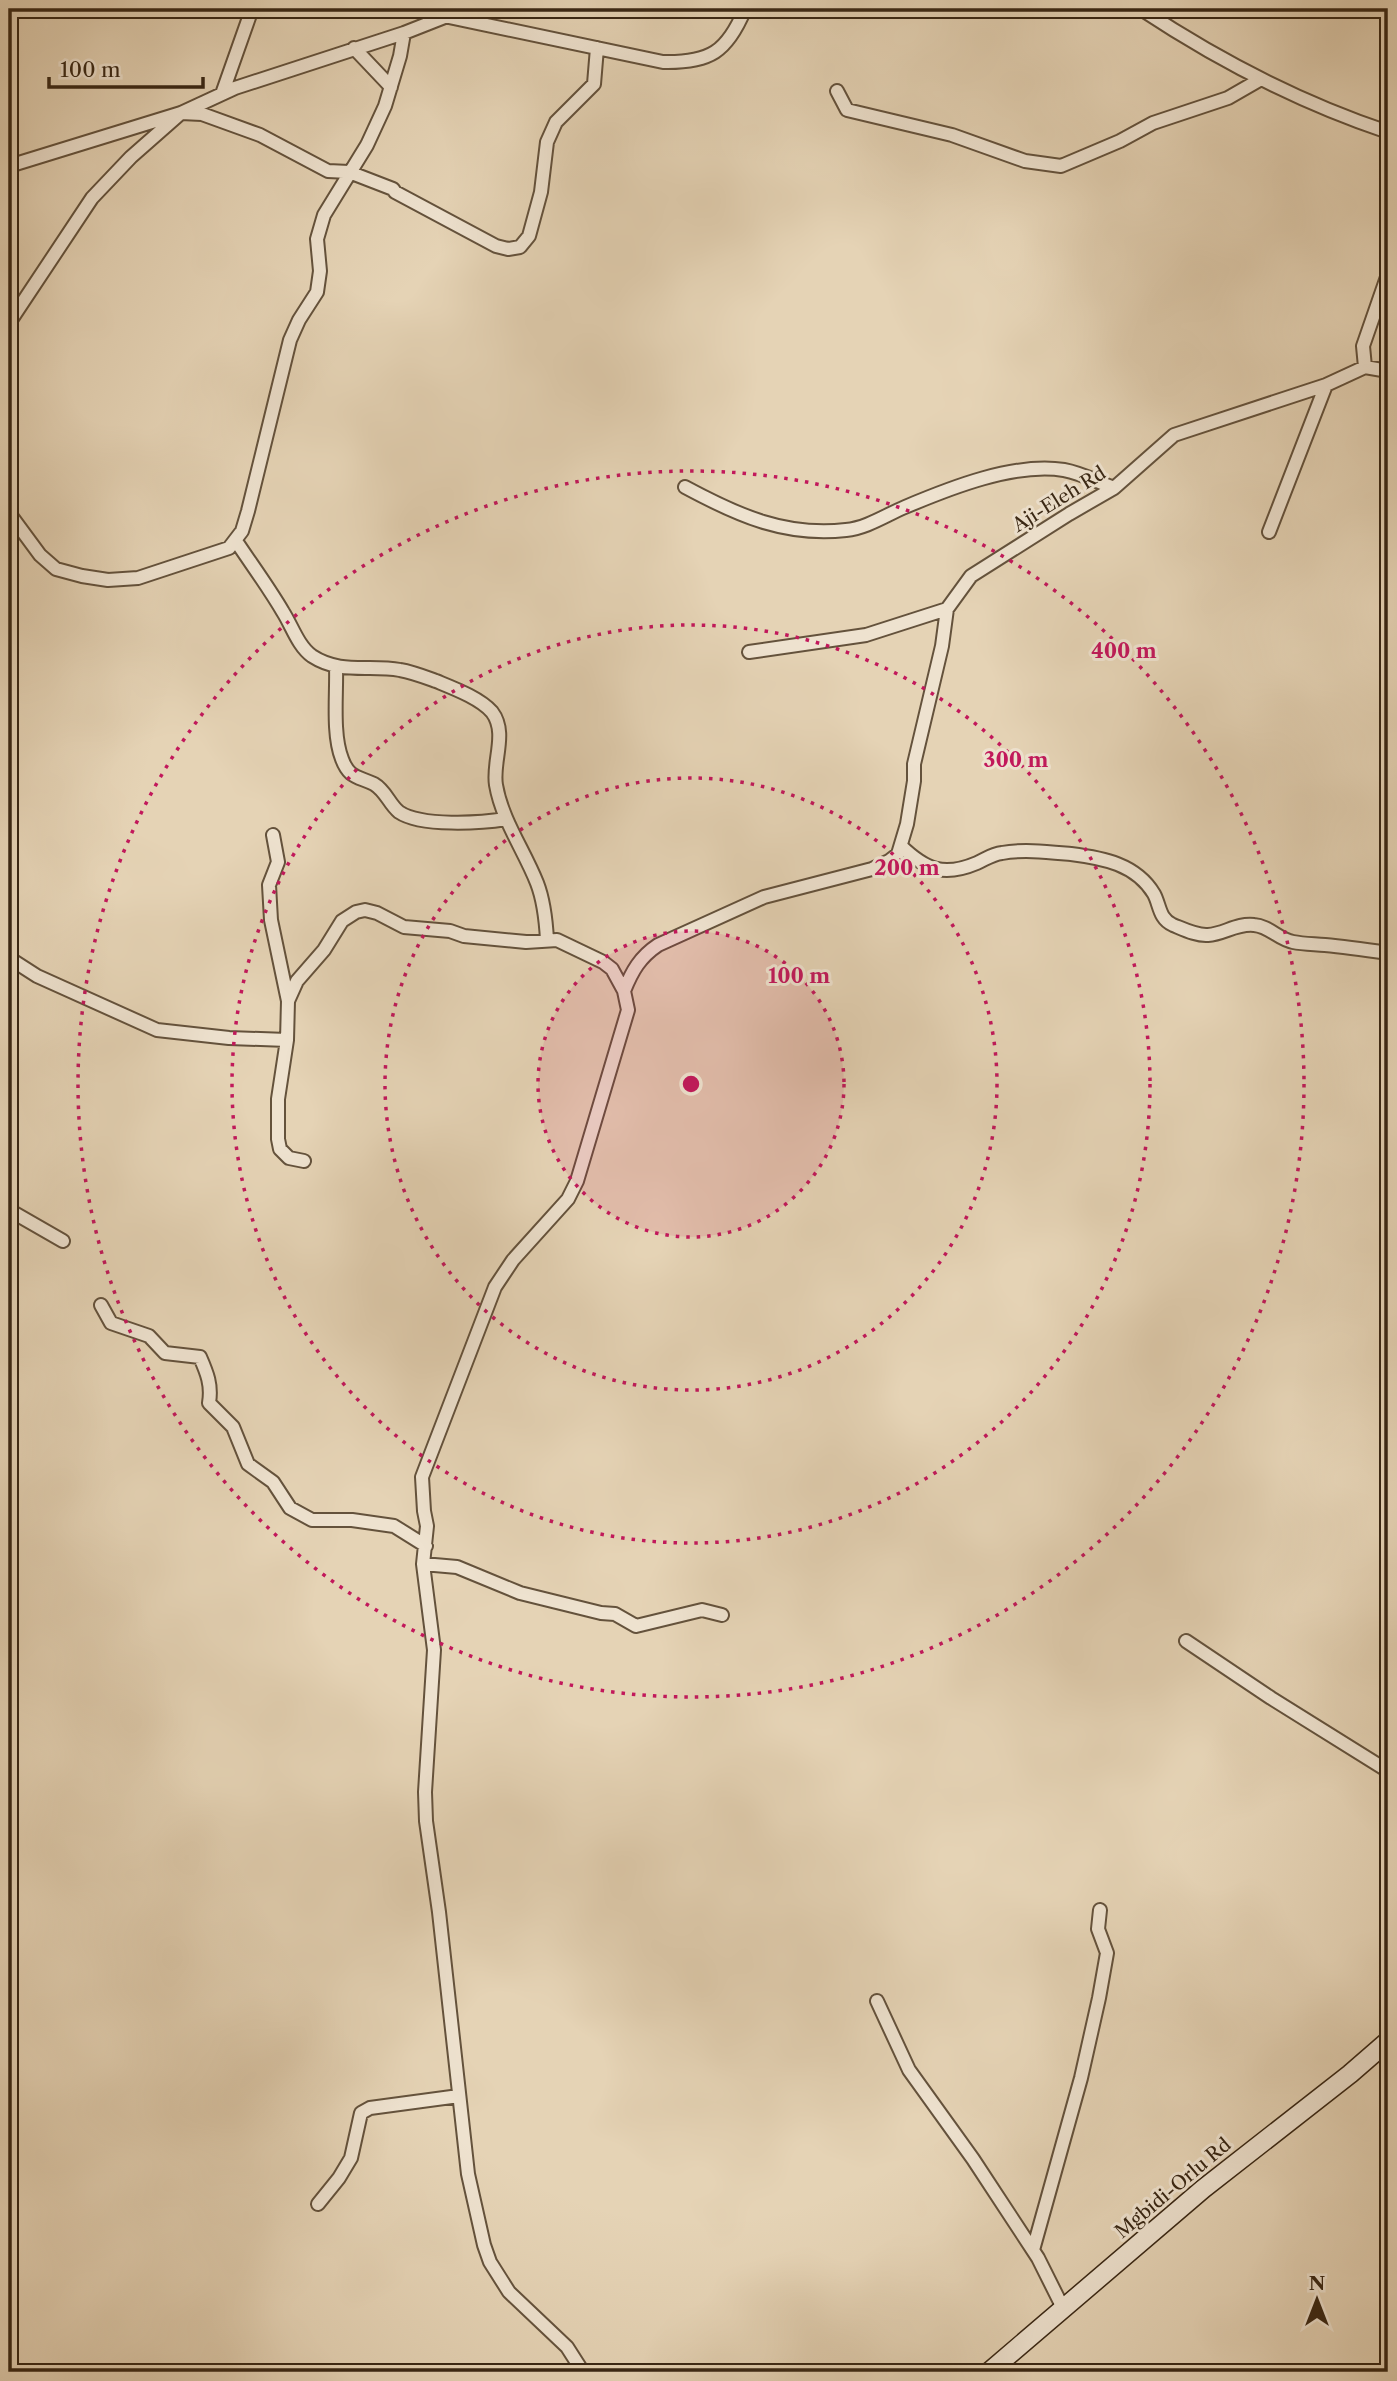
<svg xmlns="http://www.w3.org/2000/svg" width="1397" height="2381" font-family="'Libre Caslon Text',serif">
<style>
.lines{fill:none;stroke-linecap:round;stroke-linejoin:round}
.minor-casing{stroke:#64523c;stroke-width:16}
.secondary-casing{stroke:#392714;stroke-width:21}
.minor{stroke:#eee2cf;stroke-width:12}
.secondary{stroke:#eee2cf;stroke-width:18}
.ring{fill:none;stroke:#c2185b;stroke-width:3.5;stroke-dasharray:3.5 7}
.labels{text-anchor:middle;dominant-baseline:central;stroke-width:6;stroke-linejoin:round;paint-order:stroke}
.street-label{font-size:19px;fill:#392714;stroke:#eee2cf}
.centre{fill:#c2185b;stroke:#eee2cf;stroke-width:3.5}
.ring-label{font-size:21px;text-anchor:middle;font-weight:bold;fill:#c2185b;stroke:#eee2cf;stroke-width:6;stroke-linejoin:round;paint-order:stroke}
</style>
<rect width="100%" height="100%" fill="#e5d3b5"/>
<filter id="stains"><feTurbulence type="fractalNoise" baseFrequency=".00286" numOctaves="4"/><feColorMatrix values="0 0 0 0 .2 0 0 0 0 .09 0 0 0 0 .02 0 0 0 .5 -.17"/></filter>
<radialGradient id="worn" r=".72"><stop offset=".6" stop-color="#630" stop-opacity="0"/><stop offset="1" stop-color="#630" stop-opacity=".3"/></radialGradient>
<g class="lines">
<g class="minor-casing">
<path id="minor" d="M1141,9C1218,60 1301,103 1388,132
M444,16L663,62C710,63 727,52 745,9
M354,48L391,87
M837,91L847,110L952,135L1025,161L1061,166L1120,141L1153,123L1228,98L1261,79
M222,94L252,9
M9,166L181,113L235,88L404,33L465,9
M9,323L92,198L131,157L181,113L202,114L260,135L328,171L349,172L393,189L395,192L496,246L508,249L520,247L529,236L541,192L547,142L556,122L594,84L597,48
M1365,367L1363,346L1388,274
M685,487C737,515 785,537 846,530C867,528 886,515 905,507C950,488 1015,462 1064,470C1081,473 1098,482 1114,488
M9,513L40,555L56,569L82,576L108,580L138,578L229,548L242,531L248,511L290,340L299,320L317,292L320,271L317,239L324,215L367,145L385,106L400,56L404,33
M1269,532L1326,385
M236,541C252,565 269,588 283,612C292,626 298,646 312,656C341,675 370,664 400,670C412,672 425,677 436,681C453,688 480,698 492,712C508,733 492,762 496,785C502,820 524,850 537,883C544,901 546,921 547,940
M749,652L866,635L947,609L971,576L1069,514L1114,488L1174,435L1326,385L1365,367L1388,371
M336,667C337,693 332,734 342,759C349,778 357,776 374,784C386,791 389,804 399,812C421,827 481,823 506,819
M273,835L278,862L269,885L271,920L288,1001L287,1040L278,1099V1139L280,1149L289,1158L304,1161
M901,846C926,870 944,877 977,863C986,859 992,854 1002,853C1023,849 1049,852 1071,854C1103,858 1136,864 1154,894C1160,905 1159,919 1173,925C1183,929 1197,936 1208,935C1224,934 1237,923 1254,925C1269,926 1278,939 1293,942C1303,944 1314,944 1325,945C1346,947 1367,950 1388,953
M9,958L37,976L157,1030L229,1038L287,1040
M624,991C632,971 640,957 658,945L764,897L872,869L889,861L898,854L907,824L914,781V764L942,646L947,609
M288,1001L297,981L324,950L342,921L356,912L365,910L377,913L404,927L450,931L464,936L526,942L557,940L603,962L612,969L624,991L628,1010L577,1181L568,1199L513,1260L495,1287L422,1477L424,1511L427,1526L423,1564L434,1650L425,1792L426,1821L439,1912L468,2174L484,2245L490,2262L509,2292L567,2347L583,2372
M9,1210L63,1241
M101,1305L111,1323L149,1336L165,1353L200,1357C207,1373 212,1385 209,1403L233,1427L248,1464L273,1482L290,1508L312,1520H352L394,1526L426,1546
M423,1564L457,1567L520,1593L601,1613L615,1614L636,1626L702,1610L722,1615
M1186,1641L1271,1698L1388,1771
M877,2001L909,2070L973,2159L1038,2258L1063,2308
M318,2204L339,2178L351,2158L361,2113L370,2108L459,2096
M1033,2250L1081,2078L1099,1998L1107,1953L1098,1929L1100,1910"/>
</g>
<g class="secondary-casing">
<path id="secondary" d="M989,2372L1203,2189L1350,2074L1388,2041"/>
</g>
<use href="#minor" class="minor"/>
<use href="#secondary" class="secondary"/>
</g>
<circle cx="691" cy="1084" r="153" fill="#c2185b" fill-opacity=".12"/>
<g class="ring">
<circle cx="691" cy="1084" r="153"/>
<circle cx="691" cy="1084" r="306"/>
<circle cx="691" cy="1084" r="459"/>
<circle cx="691" cy="1084" r="613"/>
</g>
<g class="labels">
<g class="street-label">
<text transform="translate(1059 499) rotate(-32)">Aji-Eleh Rd</text>
<text transform="translate(1173 2188) rotate(-40)">Mgbidi-Orlu Rd</text>
</g>
</g>
<circle cx="691" cy="1084" r="10" class="centre"/>
<g class="ring-label">
<text x="1124" y="658">400 m</text>
<text x="1016" y="767">300 m</text>
<text x="907" y="875">200 m</text>
<text x="799" y="983">100 m</text>
</g>
<rect width="1397" height="2381" fill="none" stroke="#e5d3b5" stroke-width="35"/>
<rect x="10" y="10" width="1376" height="2360" fill="none" stroke="#392714" stroke-width="3.5"/>
<rect x="18" y="18" width="1362" height="2346" fill="none" stroke="#392714" stroke-width="2"/>
<g transform="translate(1317 2300)" stroke="#eee2cf" stroke-width="5" paint-order="stroke">
<path d="M0-5L12 26L0 18L-12 26Z" fill="#392714"/>
<text y="-10" font-size="19" font-weight="bold" text-anchor="middle" fill="#392714">N</text>
</g>
<path d="M49 77v10h154v-10" fill="none" stroke="#392714" stroke-width="3.5"/>
<text x="60" y="77" font-size="21" fill="#392714" stroke="#eee2cf" stroke-width="5" paint-order="stroke">100 m</text>
<rect width="100%" height="100%" filter="url(#stains)"/>
<rect width="100%" height="100%" fill="url(#worn)"/>
</svg>
